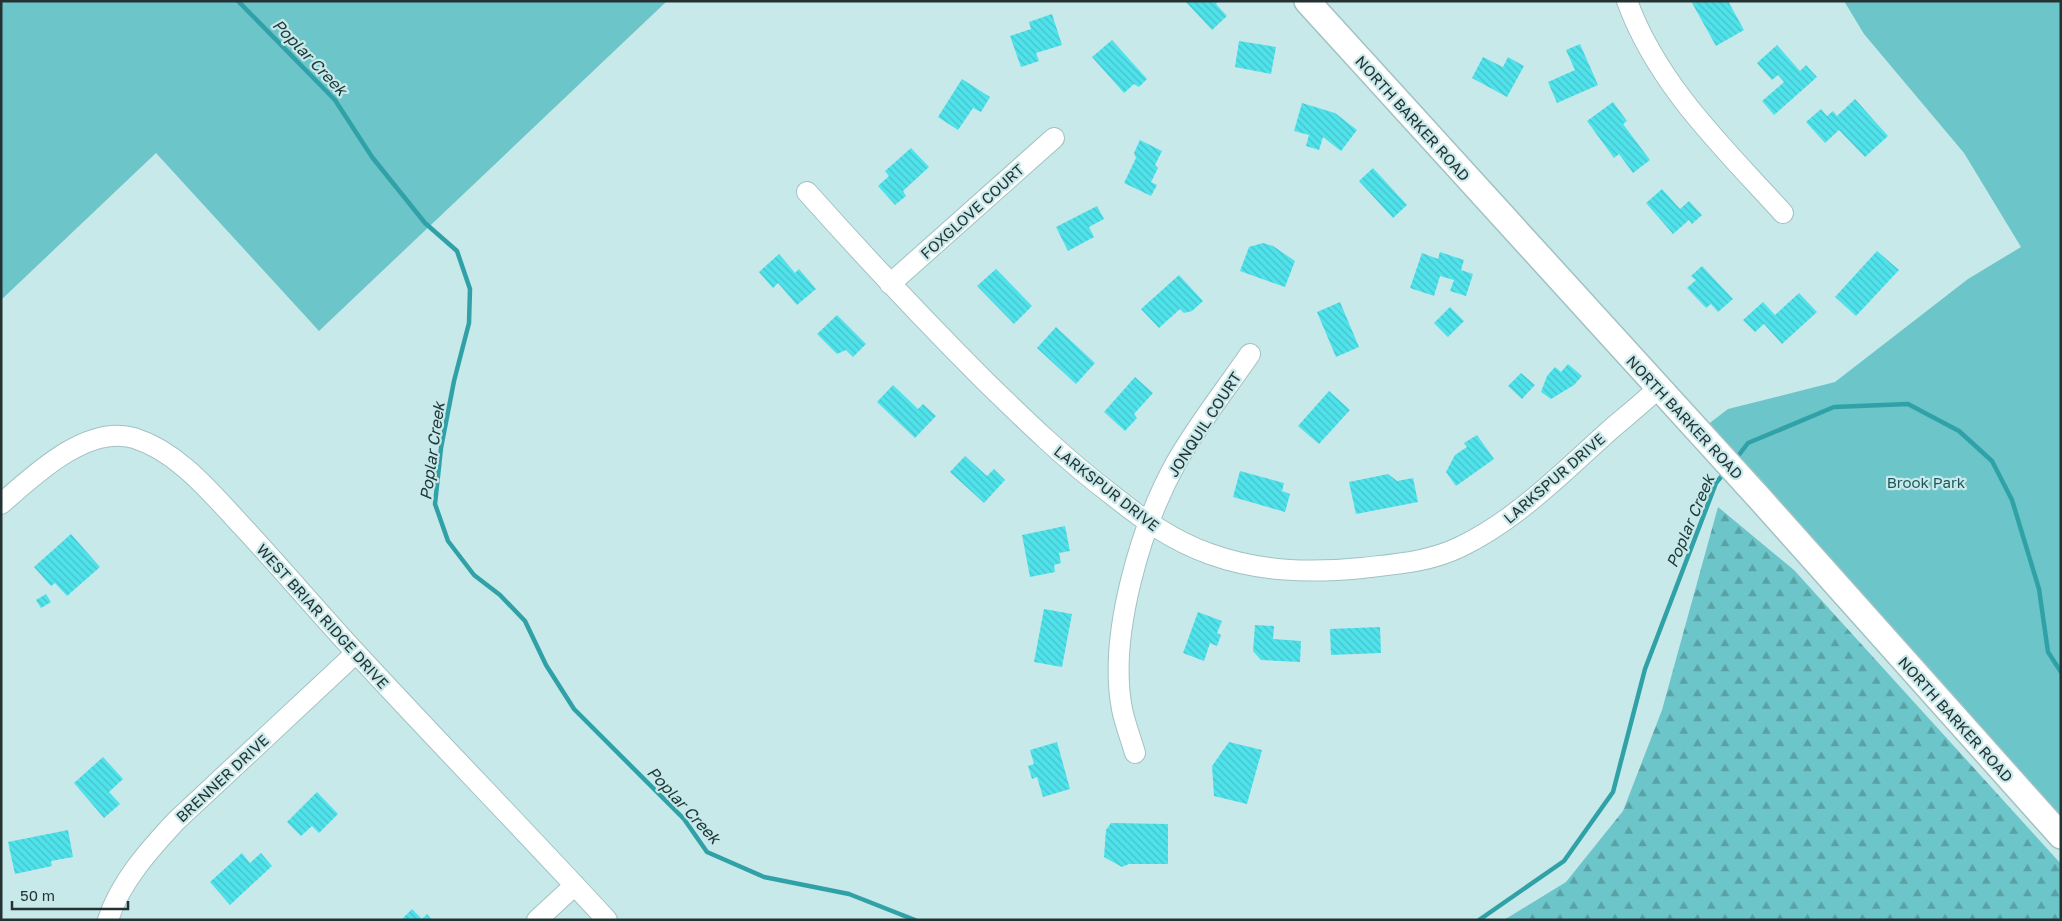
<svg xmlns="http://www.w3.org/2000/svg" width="2062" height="921" font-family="'Golos Text',sans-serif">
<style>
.forest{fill:url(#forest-firs)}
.park{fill:#6bc5c9}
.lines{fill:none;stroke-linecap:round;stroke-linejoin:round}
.stream{stroke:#30a2a7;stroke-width:4.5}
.building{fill:url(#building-back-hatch)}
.minor-casing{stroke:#a2c1c3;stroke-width:22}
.major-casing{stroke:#a2c1c3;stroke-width:28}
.minor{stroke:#fff;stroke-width:20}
.major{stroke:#fff;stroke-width:25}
.labels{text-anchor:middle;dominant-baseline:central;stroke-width:4.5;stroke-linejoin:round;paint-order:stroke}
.street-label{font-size:15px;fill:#253233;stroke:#c8e9ea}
.park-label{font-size:15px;fill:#1d595c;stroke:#c8e9ea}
.water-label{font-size:16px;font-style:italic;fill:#20393a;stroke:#c8e9ea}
</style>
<defs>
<pattern id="forest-firs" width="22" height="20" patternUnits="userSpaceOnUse" patternTransform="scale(1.25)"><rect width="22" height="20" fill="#6bc5c9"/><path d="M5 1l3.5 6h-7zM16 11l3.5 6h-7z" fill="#58a1a4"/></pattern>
<pattern id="building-back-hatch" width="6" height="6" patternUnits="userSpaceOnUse" patternTransform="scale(1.25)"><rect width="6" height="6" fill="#4fe2ea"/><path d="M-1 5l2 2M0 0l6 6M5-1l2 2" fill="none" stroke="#45c2c9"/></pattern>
</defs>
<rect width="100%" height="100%" fill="#c8e9ea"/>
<path class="forest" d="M1718,507L1794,570L2061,864V920H1504L1566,882L1623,811L1662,710Z"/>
<path class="park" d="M1,1H667L319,331L156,153L1,300Z
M1844,1H2061V836L1698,432L1728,409L1835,382L1968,279L2021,247L1964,153L1864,34Z"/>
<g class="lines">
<path class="stream" d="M238,1L335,100L372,157L425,223L457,251L470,289L469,323L454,381L441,448L435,504L448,541L474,575L500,595L525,621L546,665L574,709L684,819L707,852L764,877L849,894L915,920
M1735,460L1748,443L1834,407L1908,404L1959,431L1992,461L2012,500L2039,589L2048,652L2061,672
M1479,920L1564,861L1613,792L1645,669L1716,483L1725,472"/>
</g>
<path class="building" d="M1185,1H1218L1216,4L1227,16L1212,30Z
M1691,1H1728L1744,30L1716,46Z
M1052,14L1062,45L1036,53L1039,61L1021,67L1010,36L1031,29L1029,22Z
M1112,40L1147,79L1139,87L1134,84L1124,93L1092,57Z
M1239,41L1276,47L1271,74L1235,67Z
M1580,44L1598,85L1557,103L1548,82L1575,70L1566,50Z
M1777,45L1800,71L1806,65L1817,77L1774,115L1762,101L1784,82L1778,75L1772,80L1757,63Z
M1483,57L1503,67L1508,57L1524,66L1507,97L1472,78Z
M962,79L990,97L981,112L973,108L958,130L938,117Z
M1855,99L1888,136L1865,157L1839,130L1825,143L1806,122L1821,109L1827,116L1833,111L1837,116Z
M1613,102L1627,121L1623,124L1650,160L1633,173L1619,154L1614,158L1587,121Z
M1302,103L1335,113L1357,130L1341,151L1323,137L1319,150L1306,146L1309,135L1294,131Z
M1140,140L1162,151L1155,165L1158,168L1151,182L1157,185L1151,196L1124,183L1136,158L1134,153Z
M911,148L929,167L903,191L906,196L895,205L878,186L889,176L885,171Z
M1373,168L1407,205L1393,218L1359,181Z
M1662,189L1680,209L1689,201L1702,215L1692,224L1689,220L1673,234L1646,203Z
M1097,206L1104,219L1089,227L1094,237L1068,251L1056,227Z
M1263,243L1273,246L1295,261L1285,287L1240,271L1249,247Z
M1877,251L1899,270L1856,316L1835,297Z
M1440,252L1464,260L1461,270L1473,274L1466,296L1450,291L1454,280L1440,276L1434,296L1410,288L1422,253L1438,259Z
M779,254L795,273L799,269L816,289L797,305L778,283L773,288L759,272Z
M1702,266L1733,299L1718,312L1711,304L1706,308L1687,288L1696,280L1691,276Z
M996,269L1032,306L1014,324L977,286Z
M1179,275L1203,301L1192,311L1184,313L1180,309L1159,328L1141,309Z
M1799,293L1817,312L1782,344L1764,324L1755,332L1743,320L1763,302L1775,315Z
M1340,302L1359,347L1336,357L1317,312Z
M1450,307L1464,321L1448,337L1434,323Z
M837,315L866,344L853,357L846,350L837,354L817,334Z
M1056,327L1095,363L1076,384L1037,348Z
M1568,364L1582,376L1574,385L1551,399L1541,392L1547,376L1555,367L1561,372Z
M1521,373L1535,385L1522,399L1508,386Z
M1135,377L1153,393L1134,414L1137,418L1125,431L1104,412Z
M893,385L918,409L923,404L936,416L915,438L877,402Z
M1329,391L1350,410L1319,444L1298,426Z
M1477,435L1494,459L1456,486L1446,472L1455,455L1467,447L1464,443Z
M965,456L987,476L994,469L1005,480L984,503L950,472Z
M1240,471L1284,483L1282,491L1290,494L1285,512L1233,497Z
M1388,474L1397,481L1413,478L1418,502L1356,514L1349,482Z
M1065,526L1070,551L1059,553L1061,563L1054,565L1055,572L1030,577L1022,535Z
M71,534L100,567L67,596L55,583L51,586L34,567Z
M46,594L51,602L41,608L36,600Z
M1044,609L1072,614L1062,667L1034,662Z
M1198,612L1222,621L1217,633L1221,635L1217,646L1210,643L1204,661L1183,653Z
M1255,625L1274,626L1273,639L1301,641L1300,662L1261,660L1253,651Z
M1380,627L1381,653L1331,655L1330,629Z
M1057,742L1070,789L1043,797L1037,777L1032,779L1028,766L1034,764L1030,750Z
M1229,742L1262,750L1247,804L1214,796L1212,766Z
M103,757L123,779L109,792L120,804L104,818L74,783Z
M317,792L338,814L319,833L312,826L301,836L287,822Z
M1111,823L1168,824V864H1129L1122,867L1104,857L1106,830Z
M68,830L73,857L51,861L52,866L15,874L8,842Z
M242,853L250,863L261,853L272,866L230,905L210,882Z
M412,909L422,919L427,914L432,920H401Z"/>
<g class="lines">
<g class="minor-casing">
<path id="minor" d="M1627,1C1658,86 1724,148 1783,213
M807,192C865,257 924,320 985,381C1026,421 1066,460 1111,494C1142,519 1173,541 1210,554C1260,572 1311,573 1362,568C1396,564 1429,562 1460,547C1518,519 1563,472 1610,430C1626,416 1643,403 1658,388
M890,284L1054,138
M1,504C34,475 87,424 134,438C179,452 212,494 243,527C282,569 319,613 358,655C440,744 525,831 607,920
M1135,753C1131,739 1125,724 1122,709C1108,636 1141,525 1177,461C1199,423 1226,389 1250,354
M108,920C120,882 150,849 176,821L356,653
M537,920L575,885"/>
</g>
<g class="major-casing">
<path id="major" d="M1307,1L1762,501L2061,836"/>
</g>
<use href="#minor" class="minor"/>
<use href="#major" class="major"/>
</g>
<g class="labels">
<g class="street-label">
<text transform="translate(1413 118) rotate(48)">NORTH BARKER ROAD</text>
<text transform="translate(972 211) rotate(-42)">FOXGLOVE COURT</text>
<text transform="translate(1685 417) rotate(47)">NORTH BARKER ROAD</text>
<text transform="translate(1204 424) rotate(-57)">JONQUIL COURT</text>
<text transform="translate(1554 478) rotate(-41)">LARKSPUR DRIVE</text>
<text transform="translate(1107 488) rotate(38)">LARKSPUR DRIVE</text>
<text transform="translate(323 616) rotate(48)">WEST BRIAR RIDGE DRIVE</text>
<text transform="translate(1956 719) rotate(48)">NORTH BARKER ROAD</text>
<text transform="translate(222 778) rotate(-43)">BRENNER DRIVE</text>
</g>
<g class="park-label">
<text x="1926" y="482">Brook Park</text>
</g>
<g class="water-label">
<text transform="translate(310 57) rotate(46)">Poplar Creek</text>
<text transform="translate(432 451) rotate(-82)">Poplar Creek</text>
<text transform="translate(1690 521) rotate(-67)">Poplar Creek</text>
<text transform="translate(684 805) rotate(47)">Poplar Creek</text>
</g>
</g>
<rect width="2062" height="921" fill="none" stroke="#253233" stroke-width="5"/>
<path d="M12 901v8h116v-8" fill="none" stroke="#253233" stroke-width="2.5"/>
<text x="20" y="901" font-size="15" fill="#253233" stroke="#c8e9ea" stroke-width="4" paint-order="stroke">50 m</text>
</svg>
